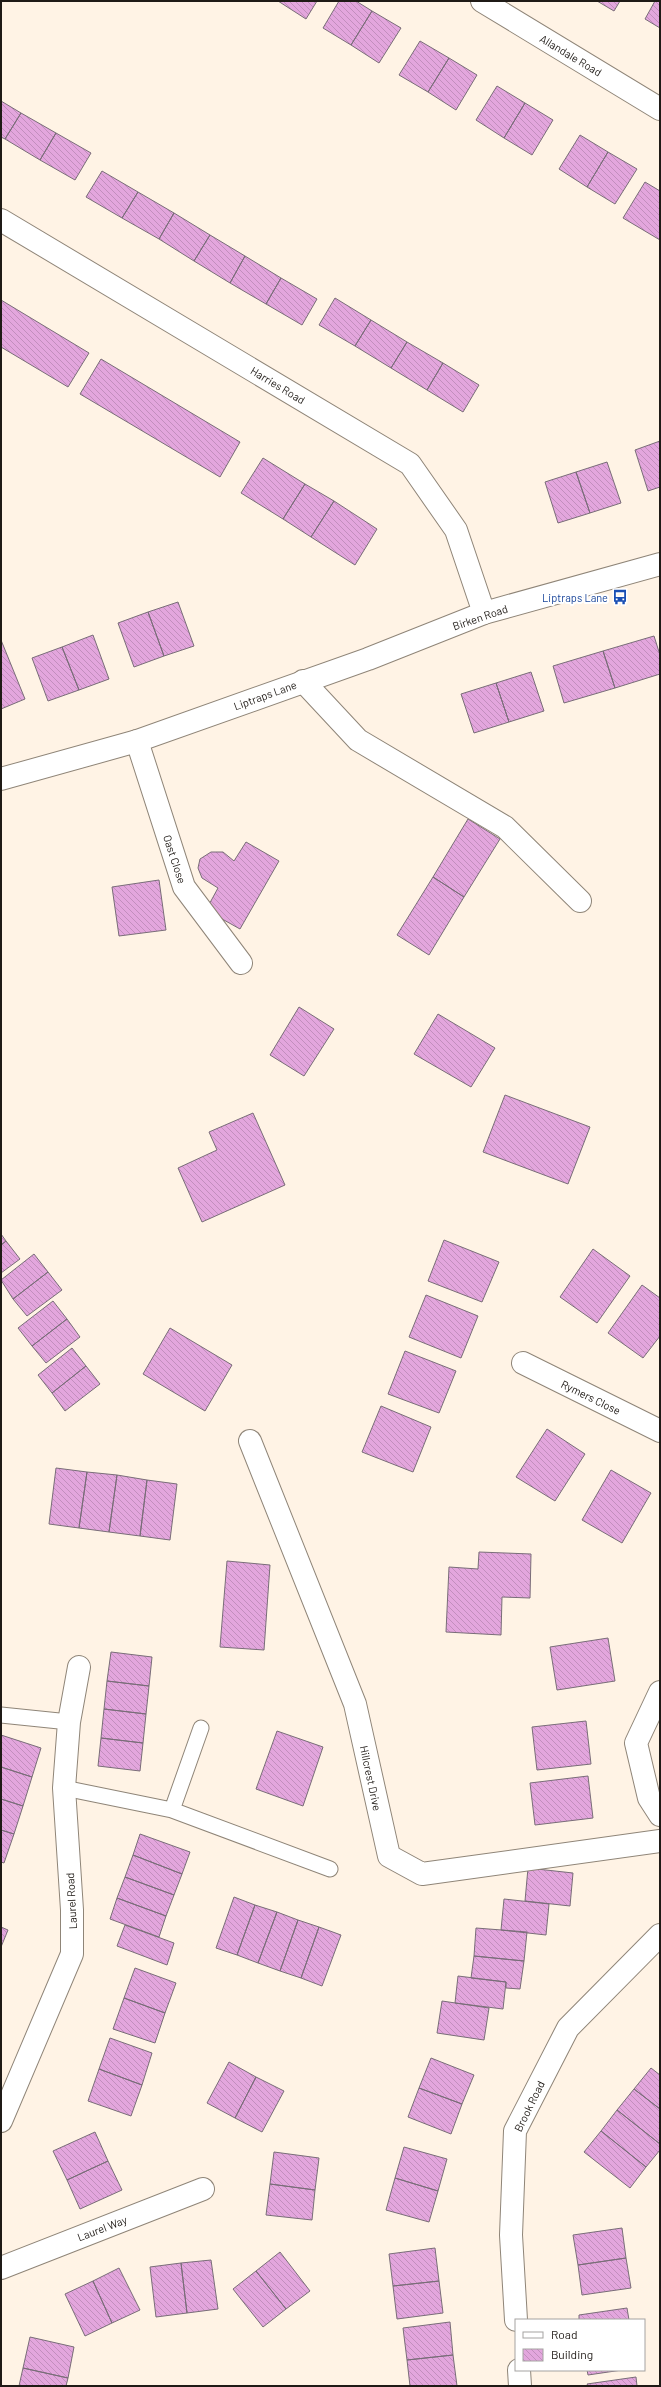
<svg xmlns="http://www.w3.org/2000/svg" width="661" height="2387" font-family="Barlow,sans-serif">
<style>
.building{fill:url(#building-back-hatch);stroke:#796d78}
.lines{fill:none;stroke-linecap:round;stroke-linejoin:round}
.lane-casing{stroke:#8f8578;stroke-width:17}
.street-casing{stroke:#8f8578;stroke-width:24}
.secondary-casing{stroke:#8f8578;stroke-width:24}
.lane{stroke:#fff;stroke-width:15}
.street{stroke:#fff;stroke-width:22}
.secondary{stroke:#fff;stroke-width:22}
.labels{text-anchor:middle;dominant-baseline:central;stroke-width:4;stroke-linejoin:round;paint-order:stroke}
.street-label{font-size:11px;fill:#1f1a16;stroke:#fff}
.transit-label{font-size:11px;fill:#164399;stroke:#fff;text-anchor:end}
</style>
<defs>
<pattern id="building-back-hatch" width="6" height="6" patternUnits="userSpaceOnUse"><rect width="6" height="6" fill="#e3a6dd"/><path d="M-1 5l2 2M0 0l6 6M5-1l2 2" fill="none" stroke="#c28ebd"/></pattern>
</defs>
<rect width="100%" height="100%" fill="#fff3e5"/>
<path class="building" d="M278,1H317L306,19Z
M339,1H356L372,11L351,45L323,28Z
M597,1H620L614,11Z
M655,1H660V28L645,19Z
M372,11L401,28L379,63L351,45Z
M420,41L449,58L428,92L399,75Z
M449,58L477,75L456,110L428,92Z
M497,86L525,103L504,138L476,120Z
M1,101L21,113L5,139L1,137Z
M525,103L553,120L532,155L504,138Z
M21,113L56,133L40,160L5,139Z
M56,133L91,153L75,180L40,160Z
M580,135L608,152L587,187L559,169Z
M608,152L637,169L615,204L587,187Z
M102,171L138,192L122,218L86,197Z
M645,182L660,191V240L623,218Z
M138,192L174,213L159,239L122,218Z
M174,213L210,235L194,261L159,239Z
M210,235L245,256L230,283L194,261Z
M245,256L281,278L266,304L230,283Z
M281,278L317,299L302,325L266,304Z
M335,298L371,320L355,346L319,325Z
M1,300L89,353L68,387L1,347Z
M371,320L407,342L391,368L355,346Z
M407,342L443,363L427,390L391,368Z
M101,359L240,442L220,477L80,394Z
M443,363L479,385L463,412L427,390Z
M660,441V487L648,491L635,450Z
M263,458L305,484L283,519L241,493Z
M607,462L621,503L590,513L576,472Z
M576,472L590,513L558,523L545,482Z
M305,484L334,501L311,537L283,519Z
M334,501L377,529L355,565L311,537Z
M178,602L194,646L164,656L148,612Z
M148,612L164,656L134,667L118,623Z
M93,635L109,679L79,690L62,647Z
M654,636L660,655V674L615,688L603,651Z
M1,640L25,699L1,709Z
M62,647L79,690L48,701L32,658Z
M603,651L615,688L564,703L553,666Z
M531,672L544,711L509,722L496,683Z
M496,683L509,722L474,733L461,694Z
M468,819L500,839L464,897L433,877Z
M246,842L279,861L240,929L206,910L218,888L202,878L198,868L200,859L211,852H223L234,861Z
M433,877L464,897L429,955L397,935Z
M159,880L166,930L119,936L112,887Z
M299,1007L334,1029L304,1076L270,1055Z
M438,1014L495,1048L471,1087L414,1054Z
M505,1095L590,1127L568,1184L483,1152Z
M253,1113L285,1185L202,1222L178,1168L217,1150L209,1132Z
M1,1234L6,1241L1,1245Z
M444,1240L499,1262L482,1302L428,1281Z
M6,1241L20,1259L1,1273V1245Z
M593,1249L630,1276L597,1323L560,1297Z
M34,1254L48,1272L13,1299L1,1280Z
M48,1272L62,1290L27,1316L13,1299Z
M642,1285L660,1298V1336L643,1358L608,1333Z
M426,1295L478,1316L461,1358L409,1337Z
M53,1301L67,1319L32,1346L18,1328Z
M67,1319L80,1337L46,1363L32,1346Z
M170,1328L232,1365L205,1411L143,1374Z
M72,1348L86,1366L52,1393L38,1375Z
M405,1351L456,1371L439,1413L388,1394Z
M86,1366L100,1384L65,1411L52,1393Z
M381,1406L431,1427L413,1472L362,1452Z
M547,1429L585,1454L555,1501L516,1477Z
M56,1468L87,1472L79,1528L49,1524Z
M611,1470L651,1493L622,1543L582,1520Z
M87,1472L117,1475L109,1532L79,1528Z
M117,1475L147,1480L140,1536L109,1532Z
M147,1480L177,1484L170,1540L140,1536Z
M479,1552L531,1554L530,1598L502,1597L501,1635L446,1632L449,1567L478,1569Z
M227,1561L270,1565L264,1650L220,1647Z
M608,1638L615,1681L557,1690L550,1647Z
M111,1652L152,1657L149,1686L107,1681Z
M107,1681L149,1686L146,1714L104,1709Z
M104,1709L146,1714L143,1743L101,1738Z
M586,1721L591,1764L537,1770L532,1727Z
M277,1731L323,1747L303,1806L256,1789Z
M1,1735L41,1748L32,1777L1,1767Z
M101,1738L143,1743L140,1771L98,1766Z
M1,1767L32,1777L23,1806L1,1799Z
M588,1776L593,1818L535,1825L530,1783Z
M1,1799L23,1806L14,1834L1,1830Z
M1,1830L14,1834L4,1863L1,1862Z
M140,1834L190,1852L182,1874L133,1855Z
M133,1855L182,1874L174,1895L125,1877Z
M528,1868L573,1873L570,1906L525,1901Z
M125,1877L174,1895L166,1916L117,1898Z
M234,1897L255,1905L237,1955L216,1948Z
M117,1898L166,1916L159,1937L110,1919Z
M504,1899L549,1904L546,1935L501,1930Z
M255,1905L277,1912L258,1963L237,1955Z
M277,1912L298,1920L280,1971L258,1963Z
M298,1920L319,1927L301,1978L280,1971Z
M125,1925L174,1943L167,1965L117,1946Z
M1,1927L8,1930L1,1947Z
M319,1927L341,1935L322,1986L301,1978Z
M476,1928L527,1932L524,1961L474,1956Z
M474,1956L524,1961L520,1989L506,1988V1982L471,1978Z
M135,1968L176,1983L165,2013L124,1998Z
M458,1976L506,1982L503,2009L455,2003Z
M124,1998L165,2013L155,2043L113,2029Z
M442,2001L489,2008L484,2040L437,2033Z
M110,2038L152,2053L142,2085L99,2069Z
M431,2058L474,2075L462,2104L419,2088Z
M229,2062L256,2077L235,2118L207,2103Z
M651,2068L660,2075V2109L634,2089Z
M99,2069L142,2085L131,2116L88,2101Z
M256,2077L284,2091L262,2132L235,2118Z
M419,2088L462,2104L451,2134L408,2117Z
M634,2089L660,2109V2144L617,2110Z
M617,2110L660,2144V2150L646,2167L601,2131Z
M601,2131L646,2167L630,2188L584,2152Z
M95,2132L108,2161L67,2180L53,2151Z
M404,2147L447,2159L438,2191L395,2178Z
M274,2152L319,2158L315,2190L270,2184Z
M108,2161L122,2190L80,2209L67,2180Z
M395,2178L438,2191L429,2222L386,2210Z
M270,2184L315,2190L312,2220L266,2215Z
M622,2228L626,2258L578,2265L573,2235Z
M435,2248L439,2281L393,2286L389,2254Z
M280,2252L310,2291L286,2309L256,2271Z
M626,2258L631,2288L582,2295L578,2265Z
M211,2260L218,2309L187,2313L181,2263Z
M181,2263L187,2313L156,2317L150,2267Z
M119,2268L140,2310L112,2323L93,2281Z
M256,2271L286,2309L263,2327L233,2289Z
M93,2281L112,2323L85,2336L65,2294Z
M439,2281L443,2313L397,2319L393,2286Z
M627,2308L629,2320H579V2315Z
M450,2322L453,2355L407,2360L403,2328Z
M30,2337L74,2347L68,2378L23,2368Z
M453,2355L457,2386H410L407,2360Z
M23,2368L68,2378L66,2386H19Z
M587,2370H622L588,2375Z
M636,2377L637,2386H588L587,2384Z"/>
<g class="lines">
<g class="lane-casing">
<path id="lane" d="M1,1715L69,1722
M64,1788L172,1810L330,1869
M172,1810L201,1728"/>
</g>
<g class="street-casing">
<path id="street" d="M482,1L660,109
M1,220L410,464L456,530L484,613
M303,681L358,740L505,827L580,901
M137,741L184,887L241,963
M523,1363L660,1431
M250,1441L355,1704L389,1856L422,1874L660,1841
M660,1692L636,1743L649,1798L660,1815
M1,2121L72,1954V1910L64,1788L69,1722L79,1667
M1,2268L203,2189
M516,2320L511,2235L515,2131L568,2028L660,1935
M519,2370L520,2386"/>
</g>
<g class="secondary-casing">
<path id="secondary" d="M1,779L137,741L368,659L484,613L660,564"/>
</g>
<use href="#lane" class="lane"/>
<use href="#street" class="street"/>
<use href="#secondary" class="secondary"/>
</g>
<defs>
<g id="bus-bare" transform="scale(1.2)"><path d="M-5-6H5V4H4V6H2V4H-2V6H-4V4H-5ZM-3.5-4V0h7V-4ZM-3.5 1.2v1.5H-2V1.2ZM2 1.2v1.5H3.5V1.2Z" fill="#1a4fb4" stroke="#fff" stroke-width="2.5" paint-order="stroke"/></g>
</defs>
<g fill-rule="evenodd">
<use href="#bus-bare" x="620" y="597"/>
</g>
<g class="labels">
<g class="street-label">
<text transform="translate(571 55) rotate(31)">Allandale Road</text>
<text transform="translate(278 385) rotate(31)">Harries Road</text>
<text transform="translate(480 617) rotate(-19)">Birken Road</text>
<text transform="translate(265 695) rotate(-20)">Liptraps Lane</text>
<text transform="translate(175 859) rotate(72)">Oast Close</text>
<text transform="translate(591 1397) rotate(26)">Rymers Close</text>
<text transform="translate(371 1778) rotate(78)">Hillcrest Drive</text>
<text transform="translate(71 1901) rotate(-93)">Laurel Road</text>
<text transform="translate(529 2106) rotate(-64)">Brook Road</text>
<text transform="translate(102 2228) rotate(-21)">Laurel Way</text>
</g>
<g class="transit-label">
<text x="608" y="597">Liptraps Lane</text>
</g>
</g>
<rect width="661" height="2387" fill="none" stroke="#1f1a16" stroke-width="4"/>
<rect x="515" y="2319" width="130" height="52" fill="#ffffff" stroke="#a5a3a2"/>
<rect x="523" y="2332" width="20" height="6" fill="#ffffff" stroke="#a5a3a2"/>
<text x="551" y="2339" font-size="12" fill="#1f1a16">Road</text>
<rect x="523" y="2349" width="20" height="12" fill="url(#building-back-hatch)" stroke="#a5a3a2"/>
<text x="551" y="2359" font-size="12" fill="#1f1a16">Building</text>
</svg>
